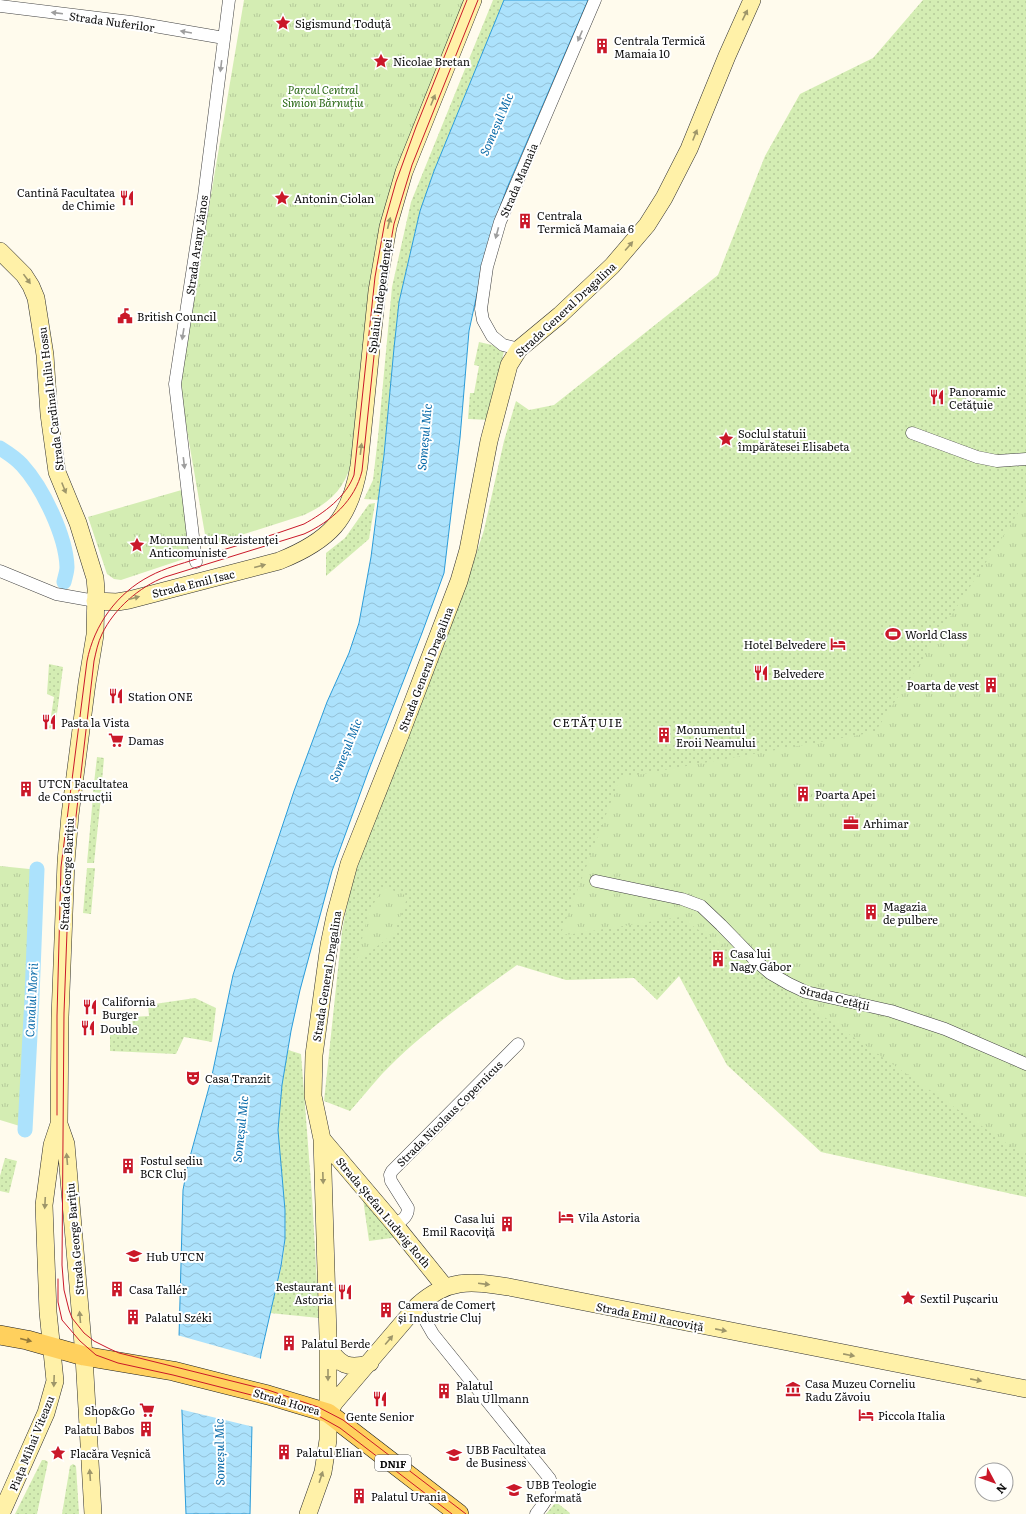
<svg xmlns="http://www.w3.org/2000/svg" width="1026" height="1514" font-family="Literata,serif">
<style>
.grass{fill:url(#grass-dots)}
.park{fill:url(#park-tufts)}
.water{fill:url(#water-waves);stroke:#2c9cd9}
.pier{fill:#fffbed}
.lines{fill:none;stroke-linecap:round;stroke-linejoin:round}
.canal{stroke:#ace2fc;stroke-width:15}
.street-casing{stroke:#404040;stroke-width:13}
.secondary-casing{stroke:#2f2f2f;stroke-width:18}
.primary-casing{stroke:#1e1e1e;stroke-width:20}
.street{stroke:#fff;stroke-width:12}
.secondary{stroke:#fff1a8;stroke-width:17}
.primary{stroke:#ffd05d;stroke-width:19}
.tram{stroke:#ca1829;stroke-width:1}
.oneway{fill:#9e9e9e}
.oneway2{fill:#9e966a}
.oneway3{fill:#927839}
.labels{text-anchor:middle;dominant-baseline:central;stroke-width:4;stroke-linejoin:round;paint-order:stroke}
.shield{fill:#fff;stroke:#565656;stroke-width:1}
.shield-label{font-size:10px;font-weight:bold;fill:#0d0d0d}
.street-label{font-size:11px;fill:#0d0d0d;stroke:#fff}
.poi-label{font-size:11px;fill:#0d0d0d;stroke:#fff;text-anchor:start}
.park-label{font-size:11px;font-style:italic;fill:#2c6a17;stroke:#fff}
.water-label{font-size:12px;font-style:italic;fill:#0b6caa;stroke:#fff}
.neighbourhood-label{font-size:12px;letter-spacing:1px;fill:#0d0d0d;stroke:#fff}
</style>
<defs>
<pattern id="grass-dots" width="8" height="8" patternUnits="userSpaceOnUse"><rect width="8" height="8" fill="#d4edb3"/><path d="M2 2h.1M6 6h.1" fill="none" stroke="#b5ca99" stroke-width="1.8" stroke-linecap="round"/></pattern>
<pattern id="park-tufts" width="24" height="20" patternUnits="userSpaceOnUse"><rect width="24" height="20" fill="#d4edb3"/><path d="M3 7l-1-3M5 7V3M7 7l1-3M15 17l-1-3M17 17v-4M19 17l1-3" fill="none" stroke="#b5ca99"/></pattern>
<pattern id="water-waves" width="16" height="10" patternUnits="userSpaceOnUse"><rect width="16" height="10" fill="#ace2fc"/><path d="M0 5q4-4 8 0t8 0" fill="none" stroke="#93c1d7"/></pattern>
</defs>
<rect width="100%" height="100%" fill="#fffbed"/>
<path class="grass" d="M493,0H504L434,171L420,211L399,302L394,348L384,455L378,500L364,499L373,480L378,437L392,287L411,202Z
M923,0H1026V1197L821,1152L727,1065L679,976L657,1000L634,978L566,980L517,965C470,999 422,1032 382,1074C371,1086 361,1099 350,1111L324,1101L342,931L351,885L365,844L441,653L468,579L484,530L504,441L516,401L529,410L554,405L718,275L765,156L800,94L873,58Z
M479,342L492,345L504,351L489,420L468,419L470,393H474L479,366L474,365Z
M375,503L369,539L326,576V553L345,538L369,504Z
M49,664L63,667L55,729L49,728L54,697L47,694Z
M97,757L104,758L101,793L93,792Z
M93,796L101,797L94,863H87Z
M87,868H95L91,914L83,913Z
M195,998L216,1008L212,1042L184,1037L176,1054L110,1051V1034L120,1032L119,1026L133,1027L132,1017L149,1016L148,1005Z
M288,1050L301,1054L312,1196L319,1318L270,1313C276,1288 284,1263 285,1238C287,1202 279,1167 278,1132C278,1105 283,1077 288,1050Z
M5,1158L17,1161L9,1193L0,1191V1176Z
M362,1192L399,1237L369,1241Z
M42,1460H45L48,1462L37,1514H15Z
M73,1464L76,1466L79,1514H62L70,1466Z
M556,1502L570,1513L569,1514H546Z"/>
<path class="park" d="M244,0H465C432,81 396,160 376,245L351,464C344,490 328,504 304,515L207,546L179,384Z
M185,489L193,556L121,580L114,579L107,574L88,517Z
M1026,501V1149L1022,1154L680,917L560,936L620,778L875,732Z
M0,866L39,870L23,1127L0,1120Z
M384,887L408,896L394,933L356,963L369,911Z"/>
<path class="water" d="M504,0H588L507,188L495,221L486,252L469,331L460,438L444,573L422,633L368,772L332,871L300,990L291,1031L282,1085L278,1130L285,1210V1239L281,1266L261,1354L252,1425L250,1514H186L179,1337L183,1190L188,1164L211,1080L233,975L247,932L294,791L327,702L349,653L359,623L371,557L384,455L394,348L399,302L420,211L434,171Z"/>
<path class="pier" d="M177,1335L262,1359L254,1427L179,1409Z"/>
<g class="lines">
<path class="canal" d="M0,448C8,453 16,458 22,465C43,488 66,536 67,567C67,572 65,577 64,582
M25,1130L32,997L37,869"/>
<g class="street-casing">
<path id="street" d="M0,6L131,22L224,38
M519,349L503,345L492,336L483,320L481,309L487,267L500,222L595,0
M912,433L977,457L997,461L1026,459
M196,562L175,384L204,196L229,0
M0,571L56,594L95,601
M596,881L682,899L701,906L721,925L754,959L770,973L789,984L806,992L891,1011L945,1029L1026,1064
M395,1225C402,1220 408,1217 408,1208L391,1181L390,1175L392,1171L518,1044
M417,1306L433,1334L550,1479C552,1494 545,1502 536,1514"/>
</g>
<g class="secondary-casing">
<path id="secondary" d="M0,251L24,275L31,286L36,298L45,355L49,414L57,472L78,523L95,578L96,589L95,635L87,683L70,815L66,862L60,1017L59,1124L52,1145L44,1205L48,1312L55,1381L46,1413L1,1514
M95,601L117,602L129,600L279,561C329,541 350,520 359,466L377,291L388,227L404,172L473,0
M59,1124L66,1144L84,1356L93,1514
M322,1139L395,1225L445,1287
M328,1346C338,1365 349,1370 370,1363
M328,1413L335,1402L417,1306C448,1278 470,1281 509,1287L1026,1389
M308,1514L323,1472L328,1440V1336L322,1139L313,1096L314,1055L329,945L335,916L349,864L401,733L459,581L468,550L489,441L509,365L519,349L560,315L612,266L647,225L664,198L689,149L727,56L752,0"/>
</g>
<g class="primary-casing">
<path id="primary" d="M0,1335L27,1340L84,1356L173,1371L268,1395L328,1413L459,1514"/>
</g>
<use href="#street" class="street"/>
<use href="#secondary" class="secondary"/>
<use href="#primary" class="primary"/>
<path class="tram" d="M57,1115V1016L61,867L87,661C94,625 117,593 150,576C165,568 181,564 196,559C232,546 269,537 304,524C324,513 346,497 354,475L375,277L385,221L396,182L416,127L467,0
M58,1279V1302L62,1320L80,1341L96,1355L118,1363L173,1375L267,1399L315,1414L340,1428L452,1514
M466,1514L343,1420L318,1407L268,1390L119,1353L110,1349L94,1341L84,1333L72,1318L69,1310L64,1290L62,1265L64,1013L69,877L94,661C96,652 98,642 102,634C114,609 139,587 165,577L304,534C331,522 355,500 362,471L379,308L394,224L412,165L478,0"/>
</g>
<defs><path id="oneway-solid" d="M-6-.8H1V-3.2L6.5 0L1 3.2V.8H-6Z"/></defs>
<g class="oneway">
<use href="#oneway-solid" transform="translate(57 13) rotate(-173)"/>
<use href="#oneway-solid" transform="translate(186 32) rotate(-170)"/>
<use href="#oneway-solid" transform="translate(580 36) rotate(113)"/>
<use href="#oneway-solid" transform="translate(221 66) rotate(97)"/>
<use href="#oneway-solid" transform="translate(497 233) rotate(105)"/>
<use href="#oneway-solid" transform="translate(183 334) rotate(99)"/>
<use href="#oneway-solid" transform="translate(184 463) rotate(83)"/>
</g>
<g class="oneway2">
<use href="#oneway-solid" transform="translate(745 15) rotate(-64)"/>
<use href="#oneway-solid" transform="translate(433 100) rotate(-68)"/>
<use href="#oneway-solid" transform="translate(695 135) rotate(-68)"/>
<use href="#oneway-solid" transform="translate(389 223) rotate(-76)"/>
<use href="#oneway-solid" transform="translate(629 246) rotate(-49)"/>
<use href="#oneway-solid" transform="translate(27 279) rotate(54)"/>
<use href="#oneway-solid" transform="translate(361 449) rotate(-83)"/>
<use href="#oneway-solid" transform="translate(64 488) rotate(68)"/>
<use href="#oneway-solid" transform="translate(260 566) rotate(-15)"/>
<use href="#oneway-solid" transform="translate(134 598) rotate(-15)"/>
<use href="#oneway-solid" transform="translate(67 1159) rotate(-95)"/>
<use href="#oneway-solid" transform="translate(323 1178) rotate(88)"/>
<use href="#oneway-solid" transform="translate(45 1203) rotate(93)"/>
<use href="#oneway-solid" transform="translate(484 1284) rotate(7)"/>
<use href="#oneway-solid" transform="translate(80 1317) rotate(-95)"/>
<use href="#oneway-solid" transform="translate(721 1330) rotate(11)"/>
<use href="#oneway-solid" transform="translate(389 1340) rotate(-50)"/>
<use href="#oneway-solid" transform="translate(849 1355) rotate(11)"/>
<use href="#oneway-solid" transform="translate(328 1375) rotate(90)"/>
<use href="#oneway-solid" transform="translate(976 1380) rotate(11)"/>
<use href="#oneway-solid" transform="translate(54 1381) rotate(92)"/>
<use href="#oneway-solid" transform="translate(90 1475) rotate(-94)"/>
<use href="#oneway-solid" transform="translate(321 1477) rotate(-72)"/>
</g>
<use class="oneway3" href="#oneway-solid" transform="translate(26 1340) rotate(14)"/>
<defs>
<g id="sight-bare" transform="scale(1.2)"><path d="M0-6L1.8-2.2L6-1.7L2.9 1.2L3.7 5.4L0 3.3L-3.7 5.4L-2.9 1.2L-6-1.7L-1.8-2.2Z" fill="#ca1829" stroke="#fff" stroke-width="2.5" paint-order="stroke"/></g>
<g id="building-bare" transform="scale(1.2)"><path d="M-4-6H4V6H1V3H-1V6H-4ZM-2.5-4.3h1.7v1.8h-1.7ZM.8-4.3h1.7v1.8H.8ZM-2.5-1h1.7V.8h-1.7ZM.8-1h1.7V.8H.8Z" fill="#ca1829" stroke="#fff" stroke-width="2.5" paint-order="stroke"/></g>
<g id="restaurant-bare" transform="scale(1.2)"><path d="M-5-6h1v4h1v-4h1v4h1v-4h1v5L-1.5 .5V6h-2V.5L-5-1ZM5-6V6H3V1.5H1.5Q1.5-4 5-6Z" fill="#ca1829" stroke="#fff" stroke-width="2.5" paint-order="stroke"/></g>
<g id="civic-bare" transform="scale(1.2)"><path d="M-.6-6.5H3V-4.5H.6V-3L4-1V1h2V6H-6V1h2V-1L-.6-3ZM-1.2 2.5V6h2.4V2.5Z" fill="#ca1829" stroke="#fff" stroke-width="2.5" paint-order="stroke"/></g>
<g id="stadium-bare" transform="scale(1.2)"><path d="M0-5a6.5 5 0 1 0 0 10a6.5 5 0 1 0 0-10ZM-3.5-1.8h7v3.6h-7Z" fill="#ca1829" stroke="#fff" stroke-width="2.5" paint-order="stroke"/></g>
<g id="hotel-bare" transform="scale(1.2)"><path d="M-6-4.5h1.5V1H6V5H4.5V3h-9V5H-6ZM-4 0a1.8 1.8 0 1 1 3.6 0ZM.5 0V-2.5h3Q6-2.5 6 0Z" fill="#ca1829" stroke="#fff" stroke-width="2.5" paint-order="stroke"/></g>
<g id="supermarket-bare" transform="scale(1.2)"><path d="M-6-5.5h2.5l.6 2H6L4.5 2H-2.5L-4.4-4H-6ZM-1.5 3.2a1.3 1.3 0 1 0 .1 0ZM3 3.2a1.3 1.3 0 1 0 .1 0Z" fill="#ca1829" stroke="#fff" stroke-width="2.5" paint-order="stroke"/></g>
<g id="office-bare" transform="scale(1.2)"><path d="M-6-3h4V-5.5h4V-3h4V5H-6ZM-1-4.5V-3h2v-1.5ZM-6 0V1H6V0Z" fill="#ca1829" stroke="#fff" stroke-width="2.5" paint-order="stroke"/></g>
<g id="theatre-bare" transform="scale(1.2)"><path d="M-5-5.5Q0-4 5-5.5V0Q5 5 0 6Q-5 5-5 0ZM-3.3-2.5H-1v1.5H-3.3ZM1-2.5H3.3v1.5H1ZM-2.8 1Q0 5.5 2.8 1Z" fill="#ca1829" stroke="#fff" stroke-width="2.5" paint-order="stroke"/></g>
<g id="university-bare" transform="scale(1.2)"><path d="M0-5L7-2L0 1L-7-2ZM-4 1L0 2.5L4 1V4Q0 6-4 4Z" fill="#ca1829" stroke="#fff" stroke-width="2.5" paint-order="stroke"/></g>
<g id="museum-bare" transform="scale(1.2)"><path d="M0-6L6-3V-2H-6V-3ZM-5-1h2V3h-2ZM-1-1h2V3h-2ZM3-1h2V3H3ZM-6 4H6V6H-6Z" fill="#ca1829" stroke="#fff" stroke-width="2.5" paint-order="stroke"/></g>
</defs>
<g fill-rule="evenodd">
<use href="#sight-bare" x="283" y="23"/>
<use href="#building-bare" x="602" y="46"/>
<use href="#sight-bare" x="381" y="61"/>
<use href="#restaurant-bare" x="127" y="198"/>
<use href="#sight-bare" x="282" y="198"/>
<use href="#building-bare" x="525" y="221"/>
<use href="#civic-bare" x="125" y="316"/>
<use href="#restaurant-bare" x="937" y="397"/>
<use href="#sight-bare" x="726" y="439"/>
<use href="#sight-bare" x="137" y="545"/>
<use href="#stadium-bare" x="893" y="634"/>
<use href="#hotel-bare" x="838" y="644"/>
<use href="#restaurant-bare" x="761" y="673"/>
<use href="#building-bare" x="991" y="685"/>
<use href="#restaurant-bare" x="116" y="696"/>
<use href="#restaurant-bare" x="49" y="722"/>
<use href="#building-bare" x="664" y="735"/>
<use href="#supermarket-bare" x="116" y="740"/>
<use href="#building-bare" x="26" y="789"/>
<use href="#building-bare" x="803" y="794"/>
<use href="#office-bare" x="851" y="823"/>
<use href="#building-bare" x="871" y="912"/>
<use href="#building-bare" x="718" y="959"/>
<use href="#restaurant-bare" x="90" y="1007"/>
<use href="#restaurant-bare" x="88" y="1028"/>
<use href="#theatre-bare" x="193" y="1078"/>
<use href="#building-bare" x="128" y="1166"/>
<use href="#hotel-bare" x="566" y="1217"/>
<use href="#building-bare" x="507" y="1224"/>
<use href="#university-bare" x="134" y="1256"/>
<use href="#building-bare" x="117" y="1289"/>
<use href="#restaurant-bare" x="345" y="1292"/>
<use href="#sight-bare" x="908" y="1298"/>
<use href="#building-bare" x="386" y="1310"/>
<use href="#building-bare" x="133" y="1317"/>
<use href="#building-bare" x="289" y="1343"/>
<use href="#museum-bare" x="793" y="1389"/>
<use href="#building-bare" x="444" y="1391"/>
<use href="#restaurant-bare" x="380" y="1399"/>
<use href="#supermarket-bare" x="147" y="1410"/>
<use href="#hotel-bare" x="866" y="1415"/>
<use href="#building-bare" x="146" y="1429"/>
<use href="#building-bare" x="284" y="1452"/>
<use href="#sight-bare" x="58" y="1453"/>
<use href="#university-bare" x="454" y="1455"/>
<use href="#university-bare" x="514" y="1490"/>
<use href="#building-bare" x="359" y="1496"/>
</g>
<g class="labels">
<rect class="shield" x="375" y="1455" width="36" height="16" rx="3"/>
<g class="shield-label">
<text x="393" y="1463">DN1F</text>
</g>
<g class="street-label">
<text transform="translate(112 21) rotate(8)">Strada Nuferilor</text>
<text transform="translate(518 180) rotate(-67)">Strada Mamaia</text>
<text transform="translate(196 245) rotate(-82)">Strada Arany János</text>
<text transform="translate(379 296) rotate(-82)">Splaiul Independenței</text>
<text transform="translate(565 309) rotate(-43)">Strada General Dragalina</text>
<text transform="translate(50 399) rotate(-97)">Strada Cardinal Iuliu Hossu</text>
<text transform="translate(193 583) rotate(-14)">Strada Emil Isac</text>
<text transform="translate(425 669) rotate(-69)">Strada General Dragalina</text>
<text transform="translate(66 874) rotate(-87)">Strada George Barițiu</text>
<text transform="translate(326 976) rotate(-81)">Strada General Dragalina</text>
<text transform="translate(835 997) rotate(14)">Strada Cetății</text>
<text transform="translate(449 1113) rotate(-45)">Strada Nicolaus Copernicus</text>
<text transform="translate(384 1212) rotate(50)">Strada Ștefan Ludwig Roth</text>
<text transform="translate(74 1239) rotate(-95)">Strada George Barițiu</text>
<text transform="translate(650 1316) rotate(11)">Strada Emil Racoviță</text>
<text transform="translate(287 1401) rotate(16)">Strada Horea</text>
<text transform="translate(31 1443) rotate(-68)">Piața Mihai Viteazu</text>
</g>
<g class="poi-label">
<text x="295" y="23">Sigismund Toduță</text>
<text x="614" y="40">Centrala Termică<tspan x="614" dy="13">Mamaia 10</tspan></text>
<text x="393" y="61">Nicolae Bretan</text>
<text x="115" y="192" text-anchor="end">Cantină Facultatea<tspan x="115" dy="13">de Chimie</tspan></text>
<text x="294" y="198">Antonin Ciolan</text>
<text x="537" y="215">Centrala<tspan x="537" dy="13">Termică Mamaia 6</tspan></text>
<text x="137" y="316">British Council</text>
<text x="949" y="391">Panoramic<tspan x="949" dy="13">Cetățuie</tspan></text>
<text x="738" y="433">Soclul statuii<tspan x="738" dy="13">împărătesei Elisabeta</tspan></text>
<text x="149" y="539">Monumentul Rezistenței<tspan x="149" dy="13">Anticomuniste</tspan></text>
<text x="905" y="634">World Class</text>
<text x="826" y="644" text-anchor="end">Hotel Belvedere</text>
<text x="773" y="673">Belvedere</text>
<text x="979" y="685" text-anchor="end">Poarta de vest</text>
<text x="128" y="696">Station ONE</text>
<text x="61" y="722">Pasta la Vista</text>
<text x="676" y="729">Monumentul<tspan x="676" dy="13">Eroii Neamului</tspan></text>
<text x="128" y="740">Damas</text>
<text x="38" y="783">UTCN Facultatea<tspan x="38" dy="13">de Construcții</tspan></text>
<text x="815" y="794">Poarta Apei</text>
<text x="863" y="823">Arhimar</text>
<text x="883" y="906">Magazia<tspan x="883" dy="13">de pulbere</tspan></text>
<text x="730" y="953">Casa lui<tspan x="730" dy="13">Nagy Gábor</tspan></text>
<text x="102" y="1001">California<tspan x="102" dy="13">Burger</tspan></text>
<text x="100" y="1028">Double</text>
<text x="205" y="1078">Casa Tranzit</text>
<text x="140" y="1160">Fostul sediu<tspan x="140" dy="13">BCR Cluj</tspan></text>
<text x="578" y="1217">Vila Astoria</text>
<text x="495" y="1218" text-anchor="end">Casa lui<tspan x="495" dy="13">Emil Racoviță</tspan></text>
<text x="146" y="1256">Hub UTCN</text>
<text x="333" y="1286" text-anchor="end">Restaurant<tspan x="333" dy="13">Astoria</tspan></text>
<text x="129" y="1289">Casa Tallér</text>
<text x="920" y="1298">Sextil Pușcariu</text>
<text x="398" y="1304">Camera de Comerț<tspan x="398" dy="13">și Industrie Cluj</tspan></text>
<text x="145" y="1317">Palatul Széki</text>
<text x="301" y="1343">Palatul Berde</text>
<text x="805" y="1383">Casa Muzeu Corneliu<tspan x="805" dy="13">Radu Zăvoiu</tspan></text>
<text x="456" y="1385">Palatul<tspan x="456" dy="13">Blau Ullmann</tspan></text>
<text x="135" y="1410" text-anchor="end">Shop&amp;Go</text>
<text x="878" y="1415">Piccola Italia</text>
<text x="380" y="1416" text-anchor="middle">Gente Senior</text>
<text x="134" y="1429" text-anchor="end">Palatul Babos</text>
<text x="466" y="1449">UBB Facultatea<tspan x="466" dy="13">de Business</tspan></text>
<text x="296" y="1452">Palatul Elian</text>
<text x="70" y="1453">Flacăra Veșnică</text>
<text x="526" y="1484">UBB Teologie<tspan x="526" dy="13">Reformată</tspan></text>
<text x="371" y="1496">Palatul Urania</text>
</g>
<g class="park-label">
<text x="323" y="89">Parcul Central<tspan x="323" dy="13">Simion Bărnuțiu</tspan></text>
</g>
<g class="water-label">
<text transform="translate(496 124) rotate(-67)">Someșul Mic</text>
<text transform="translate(424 437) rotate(-85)">Someșul Mic</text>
<text transform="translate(345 750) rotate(-68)">Someșul Mic</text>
<text transform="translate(31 1000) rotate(-87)">Canalul Morii</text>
<text transform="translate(240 1129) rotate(-84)">Someșul Mic</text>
<text transform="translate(219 1452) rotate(-91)">Someșul Mic</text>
</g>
<g class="neighbourhood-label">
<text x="588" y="722">CETĂȚUIE</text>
</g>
</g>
<g transform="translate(994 1482) rotate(131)"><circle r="19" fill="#ffffff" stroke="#9e9e9e"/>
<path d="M0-3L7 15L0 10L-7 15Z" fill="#ca1829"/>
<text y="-6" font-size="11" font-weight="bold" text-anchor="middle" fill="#0d0d0d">N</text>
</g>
</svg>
